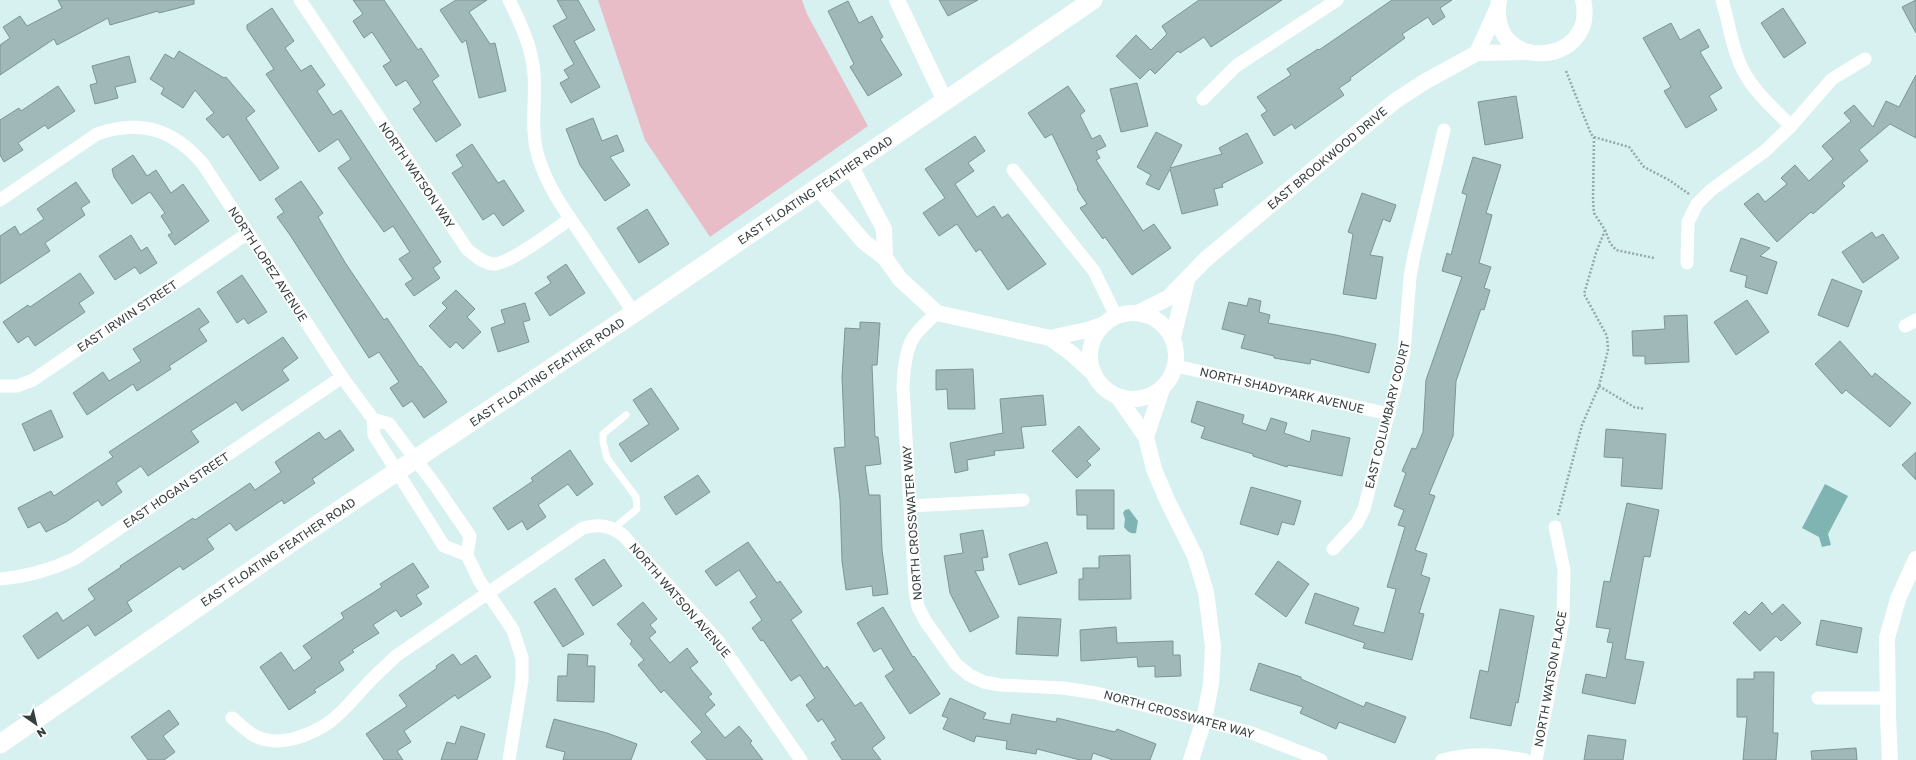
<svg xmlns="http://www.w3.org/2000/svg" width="1916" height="760" font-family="'Golos Text',sans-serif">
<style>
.green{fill:#e9bdc7}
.water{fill:#80b4b3}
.building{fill:#a0b8b8;stroke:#7d9594}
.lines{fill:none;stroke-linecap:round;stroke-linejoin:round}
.path{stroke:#95a8a8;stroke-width:2.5;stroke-dasharray:2 2;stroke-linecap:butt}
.service{stroke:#fff;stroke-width:7}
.minor{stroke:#fff;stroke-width:13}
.tertiary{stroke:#fff;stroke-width:16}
.secondary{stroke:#fff;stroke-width:19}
.labels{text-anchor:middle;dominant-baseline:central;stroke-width:3;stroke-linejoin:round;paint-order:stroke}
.street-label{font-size:12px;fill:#353f3f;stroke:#fff}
</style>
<rect width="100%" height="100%" fill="#d7f1f0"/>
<path class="green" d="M598,0H802L807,14L868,126L710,237L645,140Z"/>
<path class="water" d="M1825,484L1848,496L1828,534L1831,545L1822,547L1819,537L1802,528Z
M1129,509L1138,521L1136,533C1130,534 1128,532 1124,527L1125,519L1123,513L1125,510Z"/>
<path class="building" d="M58,0H194V4L159,13L158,11L110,25L108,18L57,45L54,39L0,75V45L10,38L3,27L20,16L27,26L62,8Z
M353,0H384L418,50L421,48L439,76L432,81L461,125L436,142L413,109L421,103L406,80L396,86L383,66L391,61L372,32L364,38L353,21L363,14Z
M456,0H487L469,12L490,44L495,43L506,91L479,98L466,40L462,43L440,10Z
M557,0H578L595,30L574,41L600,87L571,103L560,83L569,78L564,70L574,64L553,26L567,18Z
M939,0H978L948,16Z
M1199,0H1282L1211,47L1204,37L1180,53L1178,51L1155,74L1150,69L1140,79L1116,56L1136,35L1151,50L1167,34L1162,26Z
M1392,0H1452L1440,8L1445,17L1433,25L1428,17L1402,34L1405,38L1350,78L1351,80L1339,88L1344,95L1295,129L1292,124L1274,136L1261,115L1267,111L1257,97L1291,75L1287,69L1318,49L1319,50Z
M1916,0V33L1902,7Z
M848,1L859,23L872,16L883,37L880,39L902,75L868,96L850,67L854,64L828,11Z
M272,8L294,41L285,48L301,71L311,65L325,85L317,91L333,115L341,110L441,262L433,268L440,278L414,296L405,284L413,279L399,259L410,252L393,226L384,232L338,168L351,159L338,139L319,152L266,74L274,69L247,29V25Z
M1783,8L1806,43L1784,58L1761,23Z
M1671,23L1680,40L1699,29L1709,47L1700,52L1722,88L1709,96L1717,110L1686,128L1664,91L1671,87L1643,38Z
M179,51L224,78L226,77L255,111L246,118L279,168L260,181L228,134L223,138L206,119L214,113L195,90L183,108L161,94L164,88L150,79L165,54L174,59Z
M129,56L136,82L115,87L118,98L95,104L90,85L97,83L92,66Z
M1916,75V138L1890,124L1859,150L1868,161L1842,183L1845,186L1813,214L1811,212L1777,242L1744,204L1758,193L1765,202L1787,184L1781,178L1795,165L1809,181L1833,159L1822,146L1851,121L1844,113L1854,105L1873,127L1886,101L1899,107Z
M1137,83L1148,126L1121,132L1110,89Z
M58,86L75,111L48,129L45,125L18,143L23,150L4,162L0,155V120L19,108L21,111Z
M1068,86L1085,111L1080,115L1092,139L1100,135L1106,146L1096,151L1100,158L1096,160L1143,231L1154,224L1171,248L1132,275L1105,237L1103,239L1080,208L1087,204L1077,189L1078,188L1052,134L1045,138L1028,113Z
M1516,96L1523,138L1485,145L1478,102Z
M593,118L602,141L617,135L624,151L610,157L630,185L605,201L580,165L566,129Z
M1156,132L1182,145L1170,168L1222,154L1219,148L1247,133L1263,163L1222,184L1223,187L1214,189L1218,205L1182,214L1170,169L1159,190L1146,184L1151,175L1137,167Z
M975,136L985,151L968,163L974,171L955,184L977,217L994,206L1002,218L1008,214L1046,264L1008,290L980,249L976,252L957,224L939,236L923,213L945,198L925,169Z
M472,144L498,183L504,180L524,211L503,226L494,213L483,220L452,173L463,166L456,155Z
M133,155L147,176L156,170L171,193L183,184L209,221L175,245L168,235L172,233L161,216L165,213L150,192L132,204L114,177L112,169Z
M1473,157L1501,165L1486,213L1492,215L1479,263L1491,267L1484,288L1490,290L1484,310L1481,309L1456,381L1453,436L1429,494L1435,496L1415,550L1427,554L1421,575L1430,578L1419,613L1424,614L1412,660L1363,648L1365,643L1305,623L1315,593L1359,608L1353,625L1384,633L1396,589L1387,587L1405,527L1398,525L1404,510L1394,506L1406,473L1402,471L1412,448L1416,449L1423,432L1426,380L1462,277L1442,271L1447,253L1451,255L1467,195L1462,193Z
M301,181L323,213L318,217L346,264L384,320L387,318L420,367L421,366L447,402L424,418L412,401L403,407L390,388L399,382L379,352L369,358L290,235L277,217L284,212L275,199Z
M76,182L90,202L81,208L85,215L45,243L50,251L0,284V236L15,226L20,235L44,219L37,209Z
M1362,193L1396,205L1390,222L1383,219L1370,255L1383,257L1376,299L1343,294L1353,234L1348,232Z
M647,209L669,244L639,263L617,228Z
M1872,232L1876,238L1883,234L1899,258L1863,283L1842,252Z
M131,235L141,251L147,247L157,263L140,274L135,267L115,280L99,256Z
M1741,238L1770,248L1760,256L1777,262L1767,294L1745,287L1747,276L1730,271Z
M566,264L585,293L550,316L535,293L551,283L547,277Z
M80,273L94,293L79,303L85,312L35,346L28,336L18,343L3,322L28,305L30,307Z
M242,275L267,312L248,324L244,318L237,323L217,292Z
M1832,279L1862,291L1848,327L1818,315Z
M456,290L475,309L467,317L481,332L463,349L456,342L450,348L429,326L447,308L442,303Z
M1249,298L1261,301L1259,312L1270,315L1268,323L1336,335L1376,344L1369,373L1311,359L1310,364L1274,358V356L1241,348L1245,335L1222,329L1229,302L1247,306Z
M1747,300L1769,332L1736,355L1714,322Z
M525,303L530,320L523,322L529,342L498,352L491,328L505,323L501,310Z
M199,308L209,322L199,329L207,341L169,366L171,369L137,391L133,384L87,415L73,393L103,372L109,381L141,361L133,349Z
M1687,315L1689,362L1645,364V356H1633L1632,331L1665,329L1664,316Z
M860,322L880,323L877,365H872L875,437H878L881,464L865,466L869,495H880L882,550L888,594L873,596L872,586L846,590L842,561L840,500L834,448L845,447L842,377L845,328L860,329Z
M283,337L298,358L282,370L289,380L242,411L236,402L191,431L199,442L148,476L141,466L116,483L122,492L102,506L98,500L66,522L46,532L40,522L28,528L18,508L51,491L54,496L113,457L109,452Z
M1840,341L1872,377L1875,373L1911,403L1890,427L1846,390L1842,394L1815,364Z
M973,369L975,409H948L947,389L936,390V370Z
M651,388L679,429L631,462L619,444L649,424L633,400Z
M1043,395L1046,425L1021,427L1024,448L994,451L995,455L967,460L968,470L955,473L950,443L1003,433L1000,399Z
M1197,401L1244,415L1242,423L1266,431L1271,418L1287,423L1284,433L1310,442L1312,430L1350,438L1342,476L1288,465L1287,467L1253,456V454L1201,438L1205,427L1191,422Z
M51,410L63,437L34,451L22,424Z
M1079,426L1100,449L1087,461L1091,465L1077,478L1052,451Z
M1606,429L1666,434L1662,489L1621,486L1623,458L1604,457Z
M340,430L354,450L312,479L315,483L284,504L282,500L236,531L230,523L207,539L214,549L183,570L180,566L127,602L132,611L95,636L88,625L38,659L23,636L57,612L63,621L95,599L88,589L121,567L120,566L193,518L195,520L250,483L255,490L281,472L275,462L319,432L325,440Z
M570,450L593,484L577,496L568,484L538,505L546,517L527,530L522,521L508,530L493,508L533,481L531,478Z
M1916,452V480L1902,465Z
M698,475L710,492L676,515L664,497Z
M1251,487L1301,501L1294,525L1282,522L1278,535L1240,524Z
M1076,490H1114V529H1087V515H1077Z
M1627,503L1659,510L1650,557L1644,556L1625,659L1644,662L1635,704L1582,693L1586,674L1606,678L1613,643L1607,642L1610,629L1596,627L1604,581L1610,582Z
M983,530L988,557L982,558L984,570L975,571L999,617L970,632L950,593L944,556L963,553L960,534Z
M748,542L777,583L780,581L802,612L791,620L824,669L827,666L855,706L861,702L885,738L872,748L881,760H842L831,743L836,740L822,719L818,722L806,705L815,698L800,675L791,681L763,640L761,641L752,628L762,620L750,602L757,597L739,570L716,586L705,571Z
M1047,542L1057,573L1019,585L1009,554Z
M1130,555L1131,599L1079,600V579H1083V568H1099V556Z
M604,559L622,586L593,606L575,579Z
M1278,561L1309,584L1286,617L1255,594Z
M413,563L429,587L416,595L422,604L401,617L396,610L373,625L379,633L352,650L354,652L339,662L344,670L314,690L316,692L289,710L260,667L281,652L294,671L312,658L303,646L344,618L341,613L382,587L380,584Z
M555,588L584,634L563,647L534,602Z
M643,602L657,619L650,625L656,632L649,638L670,663L687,648L698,662L690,668L712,694L708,697L715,705L705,714L725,738L739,726L752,741L750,743L763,760H707L691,742L702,732L664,690L661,693L638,665L644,660L630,644L632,641L617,624Z
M1762,602L1772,614L1783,604L1801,623L1781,641L1776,636L1760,651L1733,623L1745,611L1749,615Z
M883,607L913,657L914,656L940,694L910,714L885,676L894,670L881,648L874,652L857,623Z
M1500,609L1534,616L1518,703L1516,702L1511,726L1470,718L1480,670L1488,672Z
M1018,617L1061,619L1058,656L1016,654Z
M1821,620L1862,628L1857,653L1816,645Z
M1116,627L1117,643L1173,641V655H1180L1181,676L1155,677V666L1138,667L1137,657L1081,661L1080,630Z
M453,654L461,665L476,655L491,677L458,699L455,695L404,731L411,742L397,751L403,760H384L366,734L407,706L399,695L437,668L436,666Z
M568,654L588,655L587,666H595L594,702L557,701L558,676H567Z
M1259,663L1301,677V679L1364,707L1366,702L1406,717L1395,743L1339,722L1336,729L1300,713L1303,707L1250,690Z
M1754,672H1774L1773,733H1778L1776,760H1743L1747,717H1737V679H1754Z
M950,698L986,713L983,719L1010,724L1012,714L1056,722L1057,718L1115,732L1117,729L1156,744L1150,760H1113L1093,753L1091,760H1080L1037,749L1036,754L1006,749L1007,741L976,736L974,742L943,729L948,718L942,716Z
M169,710L179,724L163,736L175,752L164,760H148L131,737Z
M554,719L607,733L637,744L631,760H563L565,752L546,747Z
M461,726L485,734L477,760H441L447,742L455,744Z
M1588,735L1626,740L1623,760H1584Z
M1856,748L1857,760H1812L1811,751Z"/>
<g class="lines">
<path class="path" d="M1566,71L1591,134L1594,137L1629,147L1644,167L1669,180L1689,194
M1594,137L1593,200L1594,213L1605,230L1610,243L1616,250L1654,258
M1599,386L1634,407L1645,409
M1558,515L1582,425L1599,386L1608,350L1607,336L1584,294L1596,253L1605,230"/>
<path class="service" d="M614,528L637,509L636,497L607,458L603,442V434L626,415"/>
<path class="minor" d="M300,0L467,249C474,255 483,263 493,264C509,265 555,229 570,219
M509,0C521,24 532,47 534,74C536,102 530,129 538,156C547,187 567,214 585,240C601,265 618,289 634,313
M1722,0C1728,18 1730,38 1737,56C1746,85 1770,105 1791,126
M1203,99L1236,66L1337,0
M1013,170L1094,271L1116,316
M0,200L97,134C141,119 173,129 203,164L342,377L373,419
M1687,263L1688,222L1697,204L1711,190L1765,151L1791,126L1832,79L1865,59
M937,313C929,320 919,329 913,338C905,352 904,371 903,387L915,591L918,607L926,622L956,664L969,675L984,682L1000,685L1063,688L1096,693L1249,732L1321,760
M1905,326L1916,320
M1176,366L1389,414
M0,386H17L33,380L248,233
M373,419L389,424L435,485L470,536L467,555L444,546L374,435Z
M910,506L1023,500
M1333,549L1357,523L1364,509L1404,353L1410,277L1414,255L1444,130
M467,555L479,580L513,630L522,658V680L509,760
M0,579C26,577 50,570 74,559L342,377
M1818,698H1887
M232,718C240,724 248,733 257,737C269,742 280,742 293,739C336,727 345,706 374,677C381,670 389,663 396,656L583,528C599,524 609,525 623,535L719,642L801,760
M1442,760C1475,752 1492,754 1525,760
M1536,760L1563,620L1564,570L1555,527"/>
<path class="tertiary" d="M897,0L945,101
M1499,0C1486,75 1599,67 1583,0
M1477,53L1497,9
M850,165L884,229L885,258
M818,188L864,242L885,258L900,279L937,313L1050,338L1071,353L1093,373
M1090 356a43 43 0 1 1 86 0a43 43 0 1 1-86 0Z
M1138,313L1168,298L1206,259L1395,101L1426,81L1477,53L1527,52
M1173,337L1187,280
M1050,338L1087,330L1105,324
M1118,397L1146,437L1154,469L1167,500L1195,556L1206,592L1213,647L1211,684L1204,720L1191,760
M1146,437L1162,389
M1890,760L1888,715L1887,638L1898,599L1916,559"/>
<path class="secondary" d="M0,744L314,527L634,313L1093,0"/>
</g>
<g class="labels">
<g class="street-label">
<text transform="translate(1327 158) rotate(-40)">EAST BROOKWOOD DRIVE</text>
<text transform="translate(417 175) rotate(56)">NORTH WATSON WAY</text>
<text transform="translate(815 190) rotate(-34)">EAST FLOATING FEATHER ROAD</text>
<text transform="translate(268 264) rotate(57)">NORTH LOPEZ AVENUE</text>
<text transform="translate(127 316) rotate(-34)">EAST IRWIN STREET</text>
<text transform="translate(547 372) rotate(-34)">EAST FLOATING FEATHER ROAD</text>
<text transform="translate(1282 390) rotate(13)">NORTH SHADYPARK AVENUE</text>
<text transform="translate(1387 415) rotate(-76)">EAST COLUMBARY COURT</text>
<text transform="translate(176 490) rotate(-34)">EAST HOGAN STREET</text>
<text transform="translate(912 523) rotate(-94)">NORTH CROSSWATER WAY</text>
<text transform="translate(278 552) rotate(-34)">EAST FLOATING FEATHER ROAD</text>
<text transform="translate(680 600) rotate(49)">NORTH WATSON AVENUE</text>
<text transform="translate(1550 679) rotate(-80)">NORTH WATSON PLACE</text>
<text transform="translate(1179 714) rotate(15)">NORTH CROSSWATER WAY</text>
</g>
</g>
<g transform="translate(36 724) rotate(146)" stroke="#ffffff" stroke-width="3" paint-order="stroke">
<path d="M0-3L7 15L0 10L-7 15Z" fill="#353f3f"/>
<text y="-6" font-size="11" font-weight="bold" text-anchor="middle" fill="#353f3f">N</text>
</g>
</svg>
